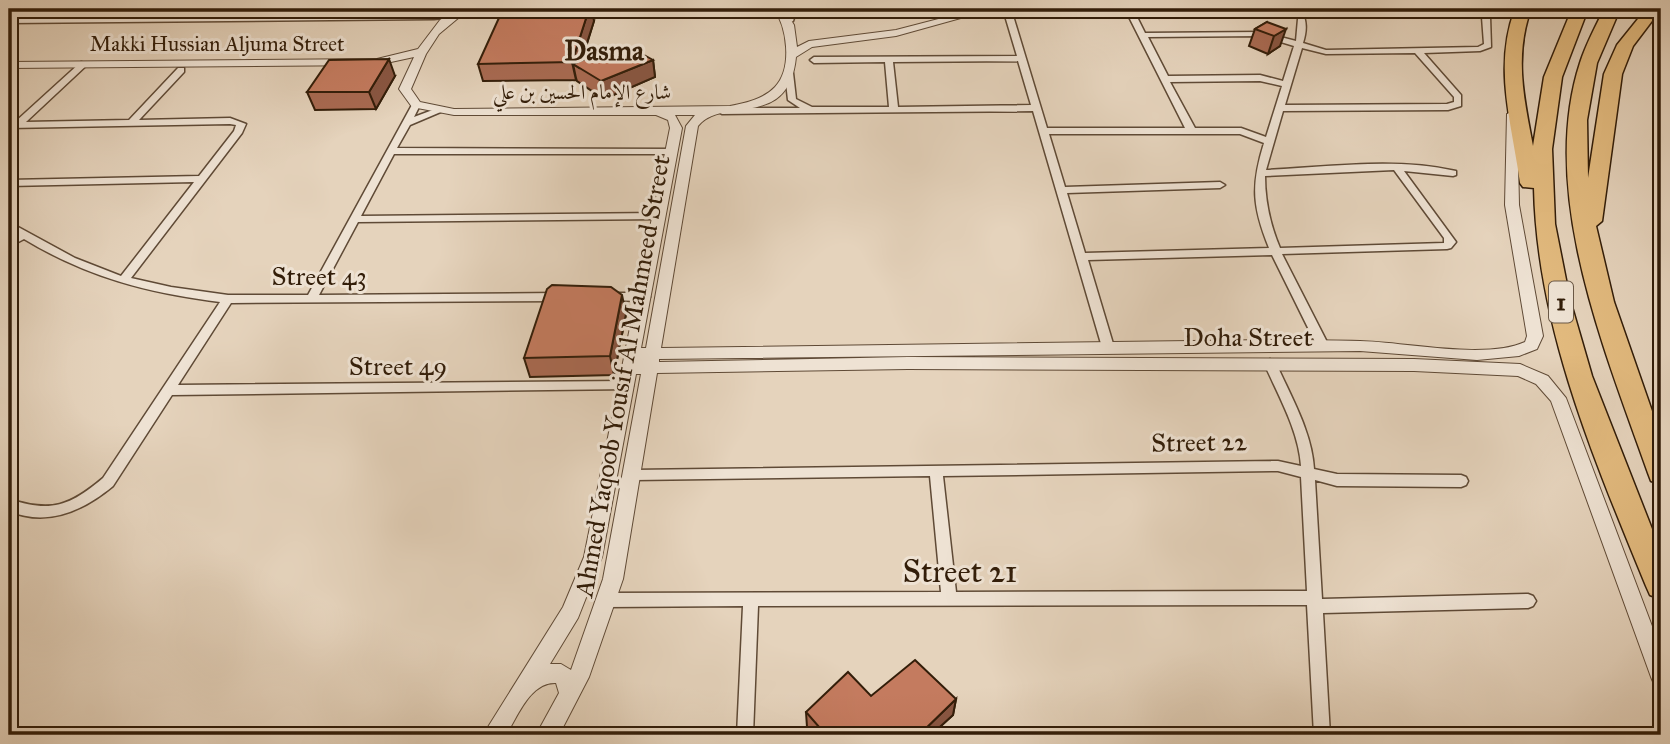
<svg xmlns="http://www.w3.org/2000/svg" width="1670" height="744" font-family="'IM FELL Great Primer',Amiri,serif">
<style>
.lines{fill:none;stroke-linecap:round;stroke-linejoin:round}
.minor-casing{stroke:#5f4a36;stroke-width:3}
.tertiary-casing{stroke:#5f4a36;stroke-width:2}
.primary-casing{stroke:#321d09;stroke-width:3}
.motorway-casing{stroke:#321d09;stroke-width:3}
.minor{fill:#eee2d3;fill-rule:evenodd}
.tertiary{fill:#eee2d3;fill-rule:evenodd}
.primary{fill:#e2ba7e;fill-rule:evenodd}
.motorway{fill:#e2ba7e;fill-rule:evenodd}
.wall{fill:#a96a52;stroke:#321d09;stroke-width:2}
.shaded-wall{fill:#895642;stroke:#321d09;stroke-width:2}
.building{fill:#c47b5f;stroke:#321d09;stroke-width:2}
.labels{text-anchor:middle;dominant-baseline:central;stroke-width:6;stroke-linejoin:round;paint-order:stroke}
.far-street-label{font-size:21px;fill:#321d09;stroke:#eee2d3}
.shield{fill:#eee2d3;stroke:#6a5846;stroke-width:2}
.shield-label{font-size:24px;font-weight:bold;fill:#321d09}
.street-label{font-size:26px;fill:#321d09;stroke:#eee2d3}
.far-district-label{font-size:28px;font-weight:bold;fill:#321d09;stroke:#eee2d3}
.near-street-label{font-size:32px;fill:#321d09;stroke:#eee2d3}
</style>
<rect width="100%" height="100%" fill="#e5d3bc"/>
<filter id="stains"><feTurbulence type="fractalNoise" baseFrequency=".00286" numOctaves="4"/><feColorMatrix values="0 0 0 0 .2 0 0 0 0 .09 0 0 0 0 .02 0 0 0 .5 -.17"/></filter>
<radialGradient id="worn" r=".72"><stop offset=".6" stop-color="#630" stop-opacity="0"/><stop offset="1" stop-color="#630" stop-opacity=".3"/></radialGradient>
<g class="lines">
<g class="minor-casing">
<path id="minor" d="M789,9H797L793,21L789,23L785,21Z
M1003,9H1011L1047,128H1185L1125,9H1133L1145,33L1261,32L1296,41L1298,19L1293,9H1301C1307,21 1307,30 1303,43L1326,50L1478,47L1484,44L1482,17L1472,9H1481L1490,16L1491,47L1480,51L1424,53L1461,95V106L1448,110L1283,111L1266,170C1329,167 1394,157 1456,171V175L1453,176L1404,171L1456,242L1451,248L1447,249L1282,254L1329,346L1323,350L1317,346L1272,255L1088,260L1114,347L1108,351L1102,347L1033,111L722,114L717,111L722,108H800L788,100L785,73L789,70L793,73L796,99L812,107H889L885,62L814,63L810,60L814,57L1017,56ZM1261,36L1294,46L1283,81L1260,75L1168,76L1148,37ZM1302,48L1326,54L1415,53L1454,97V102L1447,104L1285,105ZM1018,61L1031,105L898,107L893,62ZM1260,81L1282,86L1266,137L1241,128H1195L1170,82ZM1049,134H1240L1264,143C1251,185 1252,206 1269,248L1085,253L1067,193L1220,188L1225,185L1220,182L1065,187ZM1394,170L1444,238V243L1280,248C1270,224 1265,201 1265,176Z
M451,13L455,15L454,17L434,19L9,23V19L434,15Z
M81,62L88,64L26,122L129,120L178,68H184V72L139,120L230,118L246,124L242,133L131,278L171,287L228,295H308L413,103L420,105L414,117L438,108L443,111L410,125L397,148L676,149V153L673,154H394L361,216L659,213L664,216L659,219L358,222L319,295L560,293L566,297L560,301L231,303L178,385L627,381L631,383L633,386L631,389L172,395L113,486C83,511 47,527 9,511V499C51,513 70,506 103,478L220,302C148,293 87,277 24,239L9,247V239L16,234L9,229V222L75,258L121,276L194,182L9,186V180L199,176L234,131L236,125L230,124L9,128V122H15Z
M606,293H644L650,297L644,301L602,300L600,297Z
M1270,359L1276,363C1291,397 1312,432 1314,469L1337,474L1461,475L1466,477L1468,481L1466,485L1461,487L1337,486L1315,480L1322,599L1528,594L1533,596L1536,601L1533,606L1528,608L1323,613L1330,735H1314L1307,605L758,606L753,735H737L743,606L607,607L602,605L599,600L602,595L607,593L941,592L930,476L634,480L629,479L627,475L629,471L634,470L1278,461L1301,466C1299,431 1278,395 1264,363ZM1278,471L1301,477L1307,591L956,592L943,476Z"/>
</g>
<g class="tertiary-casing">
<path id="tertiary" d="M457,9H469L439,34L426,54L411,89L420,102L454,109L730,106C745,103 764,99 775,87C793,68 787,27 774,9H784L794,25L797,47L809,41L896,30L977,9H993L896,36L812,47L796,57C789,131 723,95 698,126L661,348L1269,340C1300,340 1330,340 1360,341C1406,342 1485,360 1525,342L1527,336L1505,205L1507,114L1513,111L1517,112L1519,205L1543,336L1537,349L1519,356L1477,360L1360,351L659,359V362L908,357L1414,359L1520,364L1548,376L1566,398L1661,650V687L1654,684L1651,677L1551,401L1536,384L1518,376L1414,371L908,369L657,373L623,579L589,677L559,735H536L559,693L556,683C530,682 518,716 506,735H483L563,607L584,557L670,128L668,120L656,115H454L412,107L399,89L414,57L377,65L9,68V62L377,59L418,49L440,20ZM675,115H695L686,126L646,348H641L682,128ZM636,374H641L603,579L571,670L561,664H550L578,618L602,557Z"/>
</g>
<g class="primary-casing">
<path id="primary" d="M1642,9H1661V16L1644,12Z"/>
</g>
<g class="motorway-casing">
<path id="motorway" d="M1515,9H1531C1514,56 1524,99 1533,146L1544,77L1572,9H1588L1562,77L1552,149L1555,224L1570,300L1592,376L1661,552V599L1650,595L1646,586C1594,459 1537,327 1534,188L1523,187L1520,183C1512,124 1493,67 1515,9Z
M1604,9H1620L1597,63L1587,120L1588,178L1604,74L1617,45L1646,9H1661L1633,46L1622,74L1602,221L1596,226L1614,302L1661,437V484L1651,481L1648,473C1605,351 1538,192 1580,63C1586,44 1596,26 1604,9Z"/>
</g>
<use href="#minor" class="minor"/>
<use href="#tertiary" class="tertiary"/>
<use href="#primary" class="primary"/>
<use href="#motorway" class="motorway"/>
</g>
<path class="wall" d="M594,21L582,60H653L655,77L604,99L577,81L576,78V80L483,81L478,64Z
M1267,22L1280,46L1268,54L1249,46L1255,29Z
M395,76L376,109L315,110L307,92Z
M626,314L614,375L530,377L524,358Z
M871,696L956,699L953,715L931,735H814L807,727L806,712Z"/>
<path class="shaded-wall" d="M589,9H592L594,21L579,68L573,64L576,78V80L572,62Z
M1286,29L1280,46L1268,54L1274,36Z
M389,59L395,76L376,109L369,92Z
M653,60L655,77L604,99L601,81Z
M622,295L626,314L614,375L610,356Z
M956,699L953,715L931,735H919Z"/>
<path class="building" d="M503,9H589L572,62L478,64Z
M1267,22L1286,29L1274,36L1255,29Z
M635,50L653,60L601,81L573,64L595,55L602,60Z
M389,59L369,92H307L329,60Z
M552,285L611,287L622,295L610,356L524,358L547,289Z
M915,660L956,699L919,735H826L806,712L848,672L871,696Z"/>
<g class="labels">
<g class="far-street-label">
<text x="217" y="44">Makki Hussian Aljuma Street</text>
<text x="582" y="92">شارع الإمام الحسين بن علي</text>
</g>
<rect class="shield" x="1549" y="281.5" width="24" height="41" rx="5"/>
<g class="shield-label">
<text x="1561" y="302">1</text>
</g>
<g class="street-label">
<text x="319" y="276">Street 43</text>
<text x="1248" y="337">Doha Street</text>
<text x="398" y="366">Street 49</text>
<text transform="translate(622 376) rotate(-80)">Ahmed Yaqoob Yousif Al Mahmeed Street</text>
<text transform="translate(1199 442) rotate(-1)">Street 22</text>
</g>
<g class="far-district-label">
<text x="604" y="50">Dasma</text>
</g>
<g class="near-street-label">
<text x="960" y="571">Street 21</text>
</g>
</g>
<rect width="1670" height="744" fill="none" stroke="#e5d3bc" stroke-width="35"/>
<rect x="10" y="10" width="1649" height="723" fill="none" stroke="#321d09" stroke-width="3.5"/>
<rect x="18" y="18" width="1635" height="709" fill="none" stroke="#321d09" stroke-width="2"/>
<rect width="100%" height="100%" filter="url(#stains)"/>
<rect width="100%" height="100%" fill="url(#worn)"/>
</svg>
